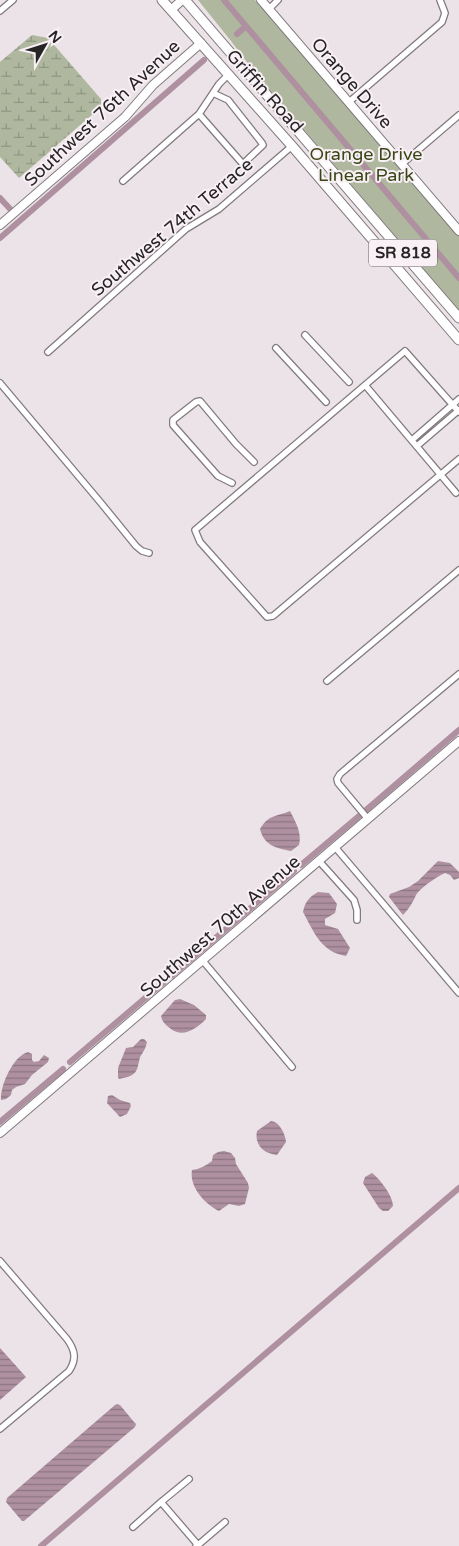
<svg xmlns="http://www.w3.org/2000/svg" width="459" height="1546" font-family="'Varela Round',sans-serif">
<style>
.wetland{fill:url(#wetland-marsh)}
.park{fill:#afb89e}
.water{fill:url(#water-rules)}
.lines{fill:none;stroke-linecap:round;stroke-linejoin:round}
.canal{stroke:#ae90a0;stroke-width:6}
.street-casing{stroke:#817a7e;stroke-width:8}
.secondary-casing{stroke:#817a7e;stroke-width:10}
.primary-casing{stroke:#817a7e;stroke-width:11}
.street{stroke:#fff;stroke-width:5.5}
.secondary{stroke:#fff;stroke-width:8}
.primary{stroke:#fff;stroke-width:9}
.labels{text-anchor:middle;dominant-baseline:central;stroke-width:4;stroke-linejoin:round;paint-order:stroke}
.shield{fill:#f8f0f4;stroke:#656163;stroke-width:1}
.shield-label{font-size:16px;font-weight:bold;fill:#262425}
.street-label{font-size:18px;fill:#262425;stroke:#f8f0f4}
.park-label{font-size:18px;fill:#394615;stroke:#f8f0f4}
</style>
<defs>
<pattern id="wetland-marsh" width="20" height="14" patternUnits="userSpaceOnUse" patternTransform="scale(1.25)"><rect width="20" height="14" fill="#afb89e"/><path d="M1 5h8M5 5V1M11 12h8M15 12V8" fill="none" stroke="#8e9581"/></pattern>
<pattern id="water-rules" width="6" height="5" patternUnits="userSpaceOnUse" patternTransform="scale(1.25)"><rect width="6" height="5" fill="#ae90a0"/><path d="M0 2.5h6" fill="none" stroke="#8d7582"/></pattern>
</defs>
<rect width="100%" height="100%" fill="#ebe3e7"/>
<path class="wetland" d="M32,35L48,38L101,99V107L19,178L0,157V62Z"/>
<path class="park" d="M198,0H255L326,81L456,231L459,235V310L256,74L231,41Z"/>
<path class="water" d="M290,811C296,823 302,832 299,845L291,851C275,848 264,845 260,829C269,814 276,817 290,811Z
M438,861L450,863L459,872V878L454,880L450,875L445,873C438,876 420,888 416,895C413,902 409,909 403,915L389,897L390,894L409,887L418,881Z
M318,892L329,893L337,904L335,913L325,919V925L338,929L350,948L346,956C321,952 314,932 303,912C305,902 309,897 318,892Z
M180,999L194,1005L206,1015V1019C196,1029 183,1038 171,1029C166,1025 162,1022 161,1016L175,1000Z
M141,1039H144L147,1042C146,1048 143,1052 140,1057C140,1058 138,1065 138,1066C136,1076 128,1077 119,1079L118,1077V1068L126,1048L133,1047Z
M28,1052L32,1054V1060L34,1062L39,1061L44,1055L49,1058L48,1062L32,1075L25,1084L16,1087L12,1090L11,1095L6,1099L1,1100C0,1086 13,1056 28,1052Z
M112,1095L120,1100L130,1103L131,1106L127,1114L120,1117L107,1103L108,1096Z
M271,1121C280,1122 285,1134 286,1142L277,1155C264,1154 254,1145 257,1131Z
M224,1151L231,1153L235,1158L236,1164L248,1183L249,1188L245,1204L239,1206L229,1204L219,1211C205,1204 189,1187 192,1170C200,1169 205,1166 212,1161L213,1155L218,1152Z
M372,1173C380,1179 393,1196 393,1206L388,1211H383L379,1208L363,1183L365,1177Z
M0,1348L26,1377L0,1400Z
M117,1404L120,1405L134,1422L136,1424L135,1427L24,1521H22L6,1502L7,1498L115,1405Z"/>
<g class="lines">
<path class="canal" d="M224,0L459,278
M237,34L246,26
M0,198L12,211
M0,238L204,60
M366,810L459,730
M301,865L359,816
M171,976L294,871
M70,1062L164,982
M0,1122L63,1069
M41,1546L459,1188"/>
<g class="street-casing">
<path id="street" d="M269,9L278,0
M0,11L13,0
M349,102L442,22L445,13L440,0
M199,114L242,163L245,162L263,145L262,143L228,100L213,93
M402,164L459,115
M123,181L199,114L219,84L229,74
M305,335L349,382
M276,348L326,402
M48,352L186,229L219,209L292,146
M0,383L101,503L136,546L142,551L149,553
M365,385L456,493
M459,412L405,351L195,530L200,542L267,617L273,616L459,459
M412,440L459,399
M417,446L459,410
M232,483L218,476L173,425V420L196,402L200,401L236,444L254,462
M327,681L459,570
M368,819L338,783L337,779L340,774L459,674
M335,847L459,993
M319,861L354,900L357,910V920
M203,961L292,1067
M0,1261L67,1339C75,1350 77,1359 69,1371L0,1429
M189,1479L161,1502L198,1545L196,1546
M133,1527L161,1502
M198,1545L225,1522"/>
</g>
<g class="secondary-casing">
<path id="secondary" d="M261,0L459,231
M171,10L182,0
M0,225L125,117L153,85L201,43
M0,1133L459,741"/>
</g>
<g class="primary-casing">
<path id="primary" d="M162,0L292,146L459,340
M185,0L459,318"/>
</g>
<use href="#street" class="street"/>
<use href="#secondary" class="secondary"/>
<use href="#primary" class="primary"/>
</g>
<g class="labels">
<rect class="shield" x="369" y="239.5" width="68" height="27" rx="4"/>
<g class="shield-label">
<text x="403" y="253">SR 818</text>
</g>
<g class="street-label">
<text transform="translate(352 83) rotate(49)">Orange Drive</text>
<text transform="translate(265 91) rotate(48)">Griffin Road</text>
<text transform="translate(102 113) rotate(-43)">Southwest 76th Avenue</text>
<text transform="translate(172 227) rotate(-40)">Southwest 74th Terrace</text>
<text transform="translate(220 926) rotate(-41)">Southwest 70th Avenue</text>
</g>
<g class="park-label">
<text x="366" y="154">Orange Drive<tspan x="366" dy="21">Linear Park</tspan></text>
</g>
</g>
<g transform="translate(45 45) rotate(51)" stroke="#f8f0f4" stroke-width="4" paint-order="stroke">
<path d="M0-4L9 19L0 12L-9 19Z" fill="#262425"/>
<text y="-8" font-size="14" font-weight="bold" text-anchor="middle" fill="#262425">N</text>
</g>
</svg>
